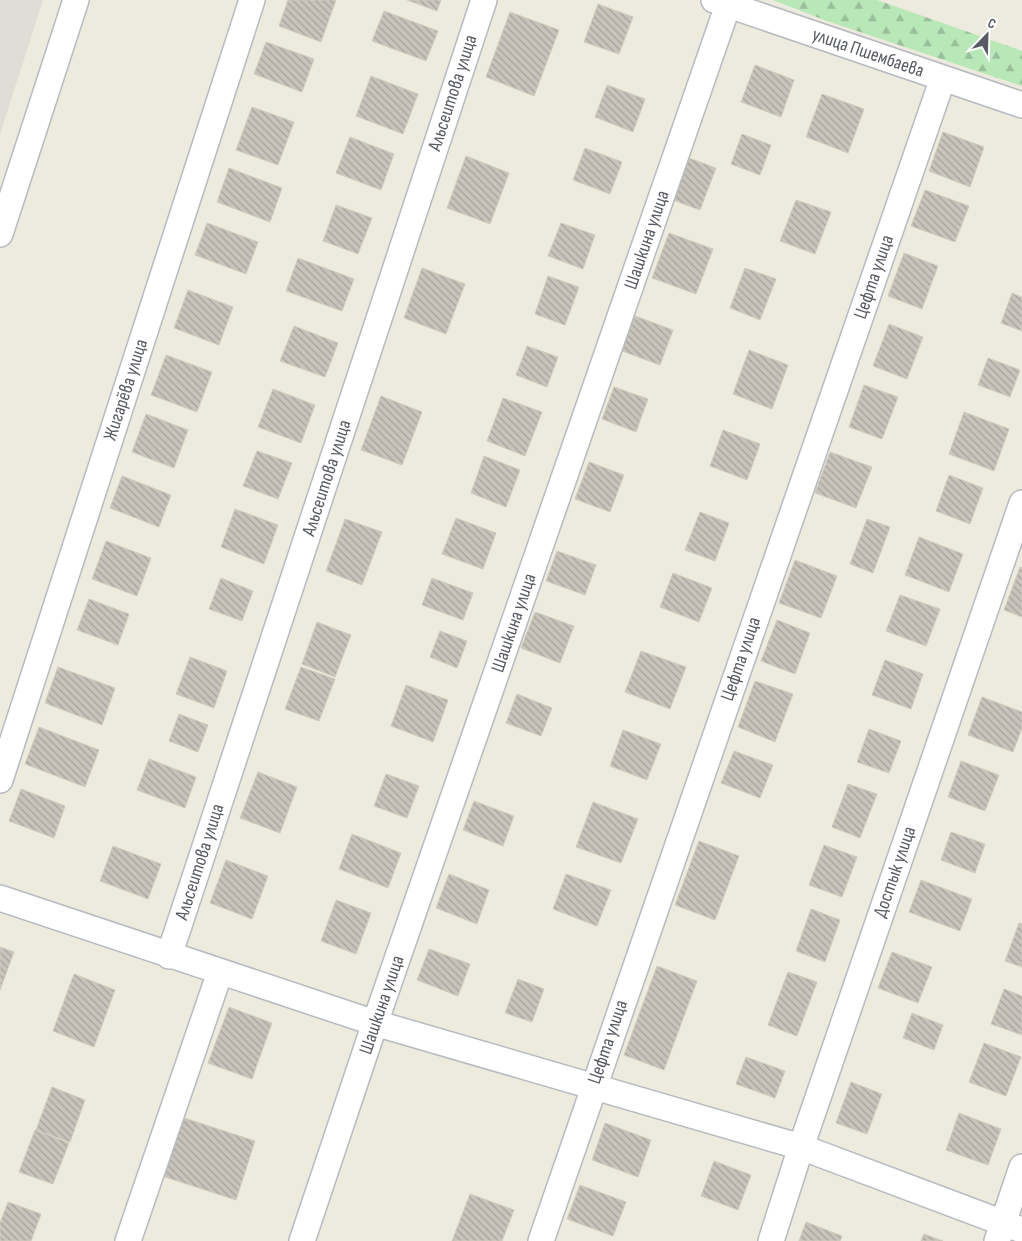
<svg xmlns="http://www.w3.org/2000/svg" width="1022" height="1241" font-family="'Sofia Sans Condensed',sans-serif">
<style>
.industrial{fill:#e0ddd7}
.forest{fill:url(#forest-firs)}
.building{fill:url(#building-back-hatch);stroke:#d2ccbc}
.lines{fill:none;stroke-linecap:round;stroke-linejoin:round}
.minor-casing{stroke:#b7bac0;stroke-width:28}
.minor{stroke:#fff;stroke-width:25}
.labels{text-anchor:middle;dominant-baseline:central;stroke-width:4.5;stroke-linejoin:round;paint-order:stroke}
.street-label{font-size:19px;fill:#585c62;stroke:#fff}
</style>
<defs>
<pattern id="forest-firs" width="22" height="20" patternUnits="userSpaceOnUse" patternTransform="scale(1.25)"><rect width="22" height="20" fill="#b8e8b8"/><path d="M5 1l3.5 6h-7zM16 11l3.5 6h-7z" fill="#98bf99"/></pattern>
<pattern id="building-back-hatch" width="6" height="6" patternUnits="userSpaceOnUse" patternTransform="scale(1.25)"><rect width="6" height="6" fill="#c8c4bc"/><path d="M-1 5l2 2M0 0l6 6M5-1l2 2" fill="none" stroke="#a5a29c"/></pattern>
</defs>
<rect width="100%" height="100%" fill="#edeade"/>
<path class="industrial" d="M0,0H43L0,134Z"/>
<path class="forest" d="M773,0H877L1022,51V86L827,21Z"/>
<path class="building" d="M288,0H336L321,42L279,26Z
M407,0H441L437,11Z
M598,4L633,17L619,54L584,42Z
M384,11L438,31L426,61L372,41Z
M510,12L559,30L534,96L486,77Z
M266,42L314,59L302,92L254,74Z
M755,65L794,80L781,117L741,102Z
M371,76L418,94L403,134L356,116Z
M607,85L645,99L633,132L595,117Z
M822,94L864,109L848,153L806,137Z
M252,107L294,122L278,165L236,150Z
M943,132L984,147L970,187L929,171Z
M742,134L771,145L760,175L731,164Z
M350,137L394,154L381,190L336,173Z
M585,148L622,162L610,194L573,180Z
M466,156L509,173L490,224L447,208Z
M689,158L716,168L700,210L673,200Z
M229,168L282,188L270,222L217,202Z
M925,190L969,206L955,242L911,226Z
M796,200L831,212L815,254L780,241Z
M336,205L372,218L358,254L323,241Z
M207,223L258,242L246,274L195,255Z
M561,223L595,235L583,269L548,256Z
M669,233L713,249L696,294L652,278Z
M904,253L938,266L922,309L888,296Z
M298,258L354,279L342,311L286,291Z
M422,268L465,284L446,334L404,318Z
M745,268L776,279L760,320L730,308Z
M548,276L579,287L565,325L535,314Z
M188,290L233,307L219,345L174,328Z
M1012,293L1022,297V331L1001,323Z
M635,316L673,330L660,365L622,351Z
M889,324L923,337L907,379L873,366Z
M294,326L338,343L325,377L280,361Z
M527,346L558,357L547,387L516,375Z
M749,350L788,365L772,409L733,394Z
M166,355L212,372L197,412L151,395Z
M988,358L1020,370L1010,397L978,385Z
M864,385L898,397L882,439L849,427Z
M614,387L648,399L636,432L602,419Z
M273,389L315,405L301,443L258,427Z
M381,396L422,412L402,465L361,450Z
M503,398L542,412L525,456L487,441Z
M964,412L1009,429L994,471L949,454Z
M146,414L188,430L174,468L132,452Z
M723,430L760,444L747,480L710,466Z
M257,451L292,463L278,499L243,486Z
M830,452L872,467L856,508L815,493Z
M484,456L520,470L506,507L471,493Z
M589,462L624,475L610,512L575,499Z
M949,475L983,488L970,524L936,511Z
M122,476L171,495L159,527L110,508Z
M235,509L278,525L264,564L221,547Z
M700,512L729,523L715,561L685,550Z
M456,518L496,533L483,569L442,554Z
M345,519L382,532L362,585L326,571Z
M867,519L890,527L873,573L850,564Z
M919,537L963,554L949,592L905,575Z
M106,541L151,558L137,596L92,579Z
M557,551L596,565L585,595L546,581Z
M795,560L837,576L821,618L779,603Z
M1020,567L1022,568V617L1004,610Z
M673,573L712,588L699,622L660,607Z
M221,578L253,591L242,621L209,609Z
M432,578L473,593L463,620L422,605Z
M900,595L940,609L926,646L886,631Z
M89,599L129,614L118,645L77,630Z
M535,612L574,626L560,663L521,648Z
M777,620L810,633L795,674L761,661Z
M317,622L351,635L335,677L302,664Z
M440,631L467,641L457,668L430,657Z
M641,651L686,667L670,709L625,692Z
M190,657L227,671L214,708L176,694Z
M885,660L923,674L911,709L872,695Z
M58,667L115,688L102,725L45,703Z
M301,667L335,679L319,721L285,709Z
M755,681L793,694L775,742L738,727Z
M406,685L448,700L433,742L391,726Z
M517,694L552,708L541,736L506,723Z
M982,697L1022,712V728L1013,752L968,735Z
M179,714L208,725L198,752L169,741Z
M39,727L99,750L85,787L25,764Z
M869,729L901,741L889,773L857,762Z
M623,730L661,744L647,780L610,766Z
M734,751L773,765L760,798L721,783Z
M149,759L196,777L185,808L137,790Z
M961,761L999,775L985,811L948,797Z
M258,772L297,787L280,833L240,818Z
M386,774L419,786L407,818L374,806Z
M848,784L877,794L860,838L832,827Z
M21,789L65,806L54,838L9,821Z
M474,801L514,816L503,846L463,830Z
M593,802L638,819L621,863L576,847Z
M951,832L985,844L975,873L941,860Z
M352,834L401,853L388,888L339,869Z
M699,841L739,856L715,920L675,905Z
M824,845L857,857L842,897L809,885Z
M113,846L161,864L148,899L100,881Z
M226,860L268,876L252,919L210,903Z
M449,874L489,890L477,924L436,908Z
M566,874L611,890L597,926L553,909Z
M921,880L972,899L960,931L909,912Z
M336,900L371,913L356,954L321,941Z
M811,909L840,920L825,962L796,951Z
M1019,923L1022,924V967L1005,961Z
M0,947L14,952L0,990Z
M429,949L470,964L458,996L417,980Z
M892,952L932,967L918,1003L878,988Z
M657,966L697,981L664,1070L624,1055Z
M788,972L817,982L797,1036L768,1025Z
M74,974L115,990L94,1047L53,1031Z
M518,979L544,989L532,1022L505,1013Z
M1004,989L1022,996V1035L991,1024Z
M229,1007L272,1023L252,1079L208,1063Z
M912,1013L943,1025L934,1050L903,1038Z
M984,1043L1021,1057L1006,1096L969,1082Z
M746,1057L785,1071L775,1098L736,1084Z
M851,1082L882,1094L867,1134L836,1123Z
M52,1087L85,1100L70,1142L36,1130Z
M959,1113L1001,1129L988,1165L946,1150Z
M178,1116L255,1141L236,1200L159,1175Z
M605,1123L651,1140L638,1177L592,1160Z
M35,1130L69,1143L53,1184L19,1172Z
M714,1161L751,1175L738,1210L701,1196Z
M580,1185L626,1202L613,1236L567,1219Z
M470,1194L514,1210L502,1241H452Z
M8,1202L41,1214L31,1241H0V1223Z
M806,1222L842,1236L840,1241H799Z
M924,1234L943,1241H921Z"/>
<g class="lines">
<g class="minor-casing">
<path id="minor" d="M714,0L1022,105
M0,234L76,0
M0,780L252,0
M0,898L375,1023L801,1147L1022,1230
M169,956L484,0
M128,1241L220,972
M302,1241L375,1023L728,5
M541,1241L943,78
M771,1241L801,1147L1022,503
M997,1241L1022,1167"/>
</g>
<use href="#minor" class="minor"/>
</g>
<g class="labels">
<g class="street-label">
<text transform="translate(868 53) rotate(19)">улица Пшембаева</text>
<text transform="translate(453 93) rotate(-72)">Альсеитова улица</text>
<text transform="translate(647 240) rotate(-71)">Шашкина улица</text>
<text transform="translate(874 277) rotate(-71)">Цефта улица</text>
<text transform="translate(126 390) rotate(-72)">Жигарёва улица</text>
<text transform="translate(327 478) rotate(-72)">Альсеитова улица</text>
<text transform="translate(514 623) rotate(-71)">Шашкина улица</text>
<text transform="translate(741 659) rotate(-71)">Цефта улица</text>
<text transform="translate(200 862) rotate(-72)">Альсеитова улица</text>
<text transform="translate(895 872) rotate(-71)">Достык улица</text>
<text transform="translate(382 1005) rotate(-71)">Шашкина улица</text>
<text transform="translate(608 1042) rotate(-71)">Цефта улица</text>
</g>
</g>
<g transform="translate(987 35) rotate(23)" stroke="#ffffff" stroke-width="4" paint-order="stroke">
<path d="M0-4L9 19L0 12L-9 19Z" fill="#585c62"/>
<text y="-8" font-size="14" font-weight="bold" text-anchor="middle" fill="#585c62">С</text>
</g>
</svg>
